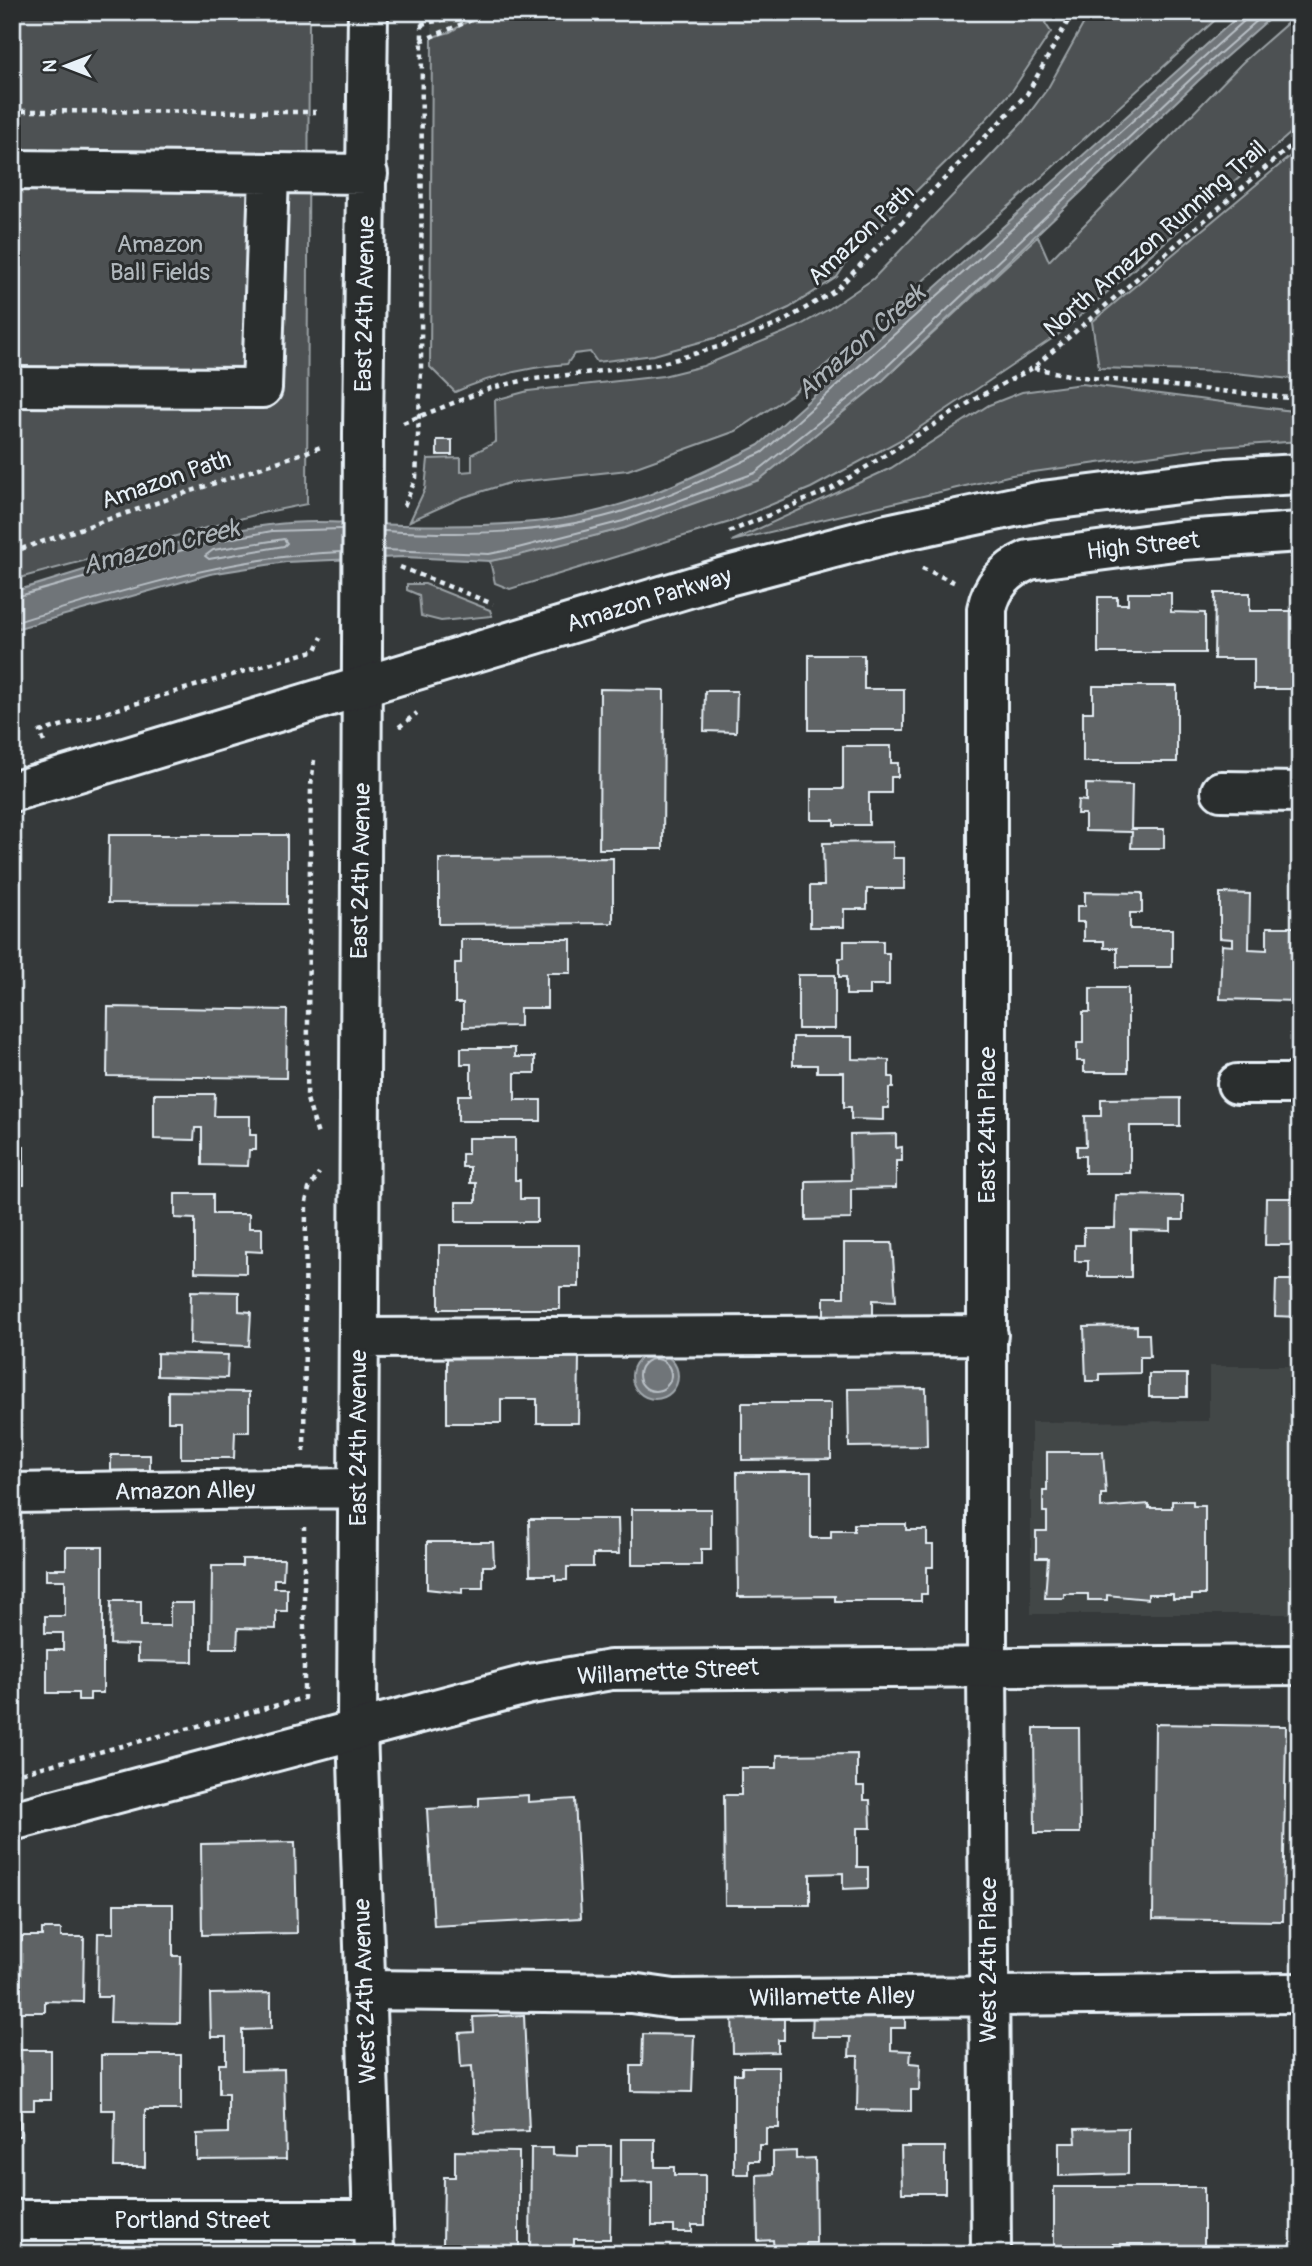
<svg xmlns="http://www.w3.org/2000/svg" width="1312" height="2266" font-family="Pangolin,sans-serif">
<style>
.built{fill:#424647}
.green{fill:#4d5152;stroke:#9aa1a5;stroke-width:2}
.water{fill:#707579;stroke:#a0a7ac;stroke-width:2}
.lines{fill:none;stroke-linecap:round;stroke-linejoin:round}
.shore{stroke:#b8bfc5;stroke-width:2}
.building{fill:#5f6365;stroke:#e8f1f8;stroke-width:2}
.minor-casing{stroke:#e8f1f8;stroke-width:44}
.major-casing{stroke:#e8f1f8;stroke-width:44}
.path{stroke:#e8f1f8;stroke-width:4.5;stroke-dasharray:5 5;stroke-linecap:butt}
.minor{stroke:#2a2d2e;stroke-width:38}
.major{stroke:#2a2d2e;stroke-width:38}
.labels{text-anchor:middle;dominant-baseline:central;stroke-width:6;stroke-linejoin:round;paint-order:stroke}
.street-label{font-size:24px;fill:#e8f1f8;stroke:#2a2d2e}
.park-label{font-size:24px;fill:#b2b9be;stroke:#2a2d2e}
.water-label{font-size:26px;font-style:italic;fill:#acb3b8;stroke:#2a2d2e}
</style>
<rect width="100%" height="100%" fill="#35393a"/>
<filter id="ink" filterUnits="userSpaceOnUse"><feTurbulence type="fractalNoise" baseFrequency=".0143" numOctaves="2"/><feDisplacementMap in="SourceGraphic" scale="14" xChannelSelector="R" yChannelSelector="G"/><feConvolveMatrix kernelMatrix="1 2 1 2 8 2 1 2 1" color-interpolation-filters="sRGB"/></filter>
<g filter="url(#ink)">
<path class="built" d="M432,12H483L450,32L432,37Z
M1209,1366H1300V1614H1031V1422L1209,1421Z"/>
<path class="green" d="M12,12H309L307,504L262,513L12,580Z
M483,12H1050L1045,23L1051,32L1012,91L957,151L852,254L837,277L789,308L736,332L654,355L597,362L590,352L574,354L567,364C527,367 493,375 455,392L430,367L432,37L450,32Z
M1090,12H1224L1014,202L791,395L736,431L628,470L509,483L461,498L410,521L425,489L428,459L461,458V472L472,471V454L496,442L495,400L528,391L663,376L703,366L797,327L829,309L873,279L1022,123L1048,88Z
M1300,12V125L1059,334L904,438L811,488L730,522L510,589L495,583L490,561L625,528L883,380L1038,236L1049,261L1243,62Z
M1300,148V380L1225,372L1099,368L1092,322Z
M1082,384L1300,412V441L1205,448L1012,475L732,541L891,468L989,405L1022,392Z
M407,584H425L490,610L492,616L441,621L421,616L419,595L407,590Z"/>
<path class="water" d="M1243,12H1277L1198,81L883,380L759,480L625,528L516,556L490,561L403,557L286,562L210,574L12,630V592C97,567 182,536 269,525C313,519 357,524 402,525C445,526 491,526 534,522C613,516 689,480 759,445Z
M632 1376a23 23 0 1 1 46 0a23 23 0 1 1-46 0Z"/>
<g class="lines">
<path class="shore" d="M384,531C459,535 540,535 614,514C665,499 714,475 763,452L1244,21L1247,12
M284,539L287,543L284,546L209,559L205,556L213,550Z
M383,550L489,554L514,549L623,521L755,473L878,375L1194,76L1267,12
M12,598L211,542L272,531L342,529
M12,623C121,592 228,556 341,552
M639 1375a16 16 0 1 1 32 0a16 16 0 1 1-32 0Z"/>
</g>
<path class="building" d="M437,440H452V455H437Z
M1128,593H1171V612L1205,613V653H1098V597H1117V604H1128Z
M1215,593H1250V611H1300V689H1254V659H1214Z
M809,655H864V689H904V730H809Z
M1093,686H1177V762H1083V712H1093Z
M600,689L664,690L663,849H599Z
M705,691H737L736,732L704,731Z
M843,746H891V763H898V777H891V793H869V825H834V820H811V789H843Z
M1086,784L1132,785L1131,829H1164V848H1131L1132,832L1085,831V814H1077L1078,800L1086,801Z
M109,835H287V904L108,903Z
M893,842V858H904V889H867V909H844V927H810V886H824L823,843Z
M613,858V923L439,924V859Z
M1085,892L1142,893V913H1130V929H1172V967H1117V948H1104V941H1084V922H1077V906H1085Z
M1220,893L1250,894L1249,949L1267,950V927H1296L1295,1001L1220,999L1222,945L1233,946V939L1220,938Z
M461,939H571V973H547V1008H520V1026L463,1027V1003H455V963H461Z
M844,941H883V953H889V985H870V995H846V977H839V958H844Z
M798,975H835V1029H798Z
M1090,988H1128V1072H1084V1061H1077V1043H1083V1012H1090Z
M108,1007L287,1010L286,1078L107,1076Z
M793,1037H852V1059L889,1060V1077H893V1088H889V1108H883V1120L851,1119V1107H844V1072H817V1065H793Z
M461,1048H515V1057H535V1073H515V1100H541V1121H458V1095H471V1064H461Z
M154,1094H215L214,1116H250V1135H256V1150H249L248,1166L202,1165V1128H195L194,1140L154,1139Z
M1180,1098V1126H1130V1173H1085V1156H1077V1146H1086L1085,1116H1101V1099Z
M896,1134V1148L902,1147V1161H896V1188L851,1189V1219L806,1220V1181L851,1180L850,1135Z
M468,1138H515V1180H520V1199H537V1222H456V1202H476V1183H470V1167H462V1154H468Z
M12,1146H24V1185H12Z
M1291,1191H1300V1245H1265L1266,1198H1291Z
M175,1194H213V1214H249V1228H262V1252L246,1251V1273L195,1272V1219L175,1218Z
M1116,1195L1183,1196V1220H1171V1231L1131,1230V1277H1088V1261H1075V1245H1084V1228H1115Z
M844,1243H892L896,1301L873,1300V1319H824V1297H844Z
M439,1245H579V1287H560V1309H439Z
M1276,1280H1300V1317L1275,1316Z
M191,1291L239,1292V1311L251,1312L249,1346L190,1344Z
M1137,1326V1334H1149L1150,1357H1140V1373L1100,1374V1381H1086L1084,1327Z
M157,1353L228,1355L227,1378L157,1376Z
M447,1355L579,1356L578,1423H537V1399H501V1423H447Z
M1149,1374H1187V1397H1149Z
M926,1388L927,1446L849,1447L848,1389Z
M168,1391L249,1392V1432H235L234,1458H181V1421H168Z
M742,1403H831V1459L742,1460Z
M1047,1452H1103L1106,1494H1101V1508L1149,1504V1508H1172V1501H1193V1506H1205V1595H1192V1599H1173V1594H1148V1599L1107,1595V1600H1088V1594H1064V1598H1045L1048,1558H1036V1531H1047V1512H1043V1491H1047Z
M111,1455H150V1479L111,1478Z
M737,1472H811V1538H831V1531H854V1524H906V1530H927V1545H933V1567H927V1594H921V1601H835V1596L738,1597Z
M632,1509H711V1549H701V1565H632Z
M529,1519H618L619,1554H593V1567H567V1580H555V1575H530Z
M427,1542H493L494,1566H483V1588H462V1593L427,1589Z
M66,1547H103V1693H90V1700H78V1693H47V1650H63V1633H45V1616H65V1580H46V1569H66Z
M242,1559H284L283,1579H274V1588H287V1611H276V1629L238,1628L237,1648H211L212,1566H242Z
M111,1601H141V1626H170V1603H193V1662L138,1661V1645L110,1644Z
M12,1657H14L13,1716H12Z
M1155,1724L1286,1726L1283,1921L1153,1919Z
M1034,1728H1079L1080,1833H1035Z
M857,1754V1786H864V1800H870L871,1828H857V1867H868V1888L843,1889V1873L810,1874V1905H725L724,1795H741V1768H777V1755Z
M1296,1762H1300V1872H1298Z
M528,1795V1802L575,1799L581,1918L434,1926L427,1809L479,1806V1798Z
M295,1842L297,1933L202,1935L201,1844Z
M114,1904H173V1956H181L180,2023L110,2022L111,1997H97L98,1933H114Z
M42,1929H61V1937H84L83,2002L45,2001V2012H12V1941H22V1936H42Z
M271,1993V2029L242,2030V2070L284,2069L286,2159L197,2160V2134L228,2133V2094H219V2064H226V2037H211L210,1994Z
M784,2009V2040H778V2052L733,2053L732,2010Z
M813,2009L905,2011V2028H891V2050L911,2051L910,2063L920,2064L919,2090H911V2111L857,2110L858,2056H849L850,2037H812Z
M524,2015L529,2131L475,2133L472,2066L461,2067L459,2033L474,2032L473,2017Z
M643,2034L694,2035L692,2092L631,2091V2066H642Z
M12,2050H51V2100H34V2110H20V2136H12Z
M101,2055H181V2110H145V2167H114L115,2110H101Z
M742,2067H779V2128H766V2145H759V2161H749V2174H734V2074H742Z
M1128,2128V2174L1059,2176V2143H1076L1075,2129Z
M621,2139H655V2167H674V2175H705V2225H692V2232H674V2226H652V2182L621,2183Z
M578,2146H611L610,2239H574V2254H530L531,2148H553V2155L578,2156Z
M901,2147H945V2193H902Z
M455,2151L519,2152V2254H487V2247L443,2246L444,2177H455Z
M796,2151V2159L815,2158L816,2243H806V2251L774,2252L773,2240L758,2241L757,2175L773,2174V2152Z
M1054,2187H1204V2254H1143V2244H1112V2254H1054Z"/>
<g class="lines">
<g class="minor-casing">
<path id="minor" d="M368,12L363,434L357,1729L374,2254
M12,170L368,174
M12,387L262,388L269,174
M1221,791L1300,792
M1237,1084H1300
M359,1338L988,1335
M12,1493L358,1488
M365,1990L631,1993L674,1999L1300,1993
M12,2220H372
M991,2254L987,1666V609C992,585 1006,570 1029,560L1182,540L1300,532"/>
</g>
<g class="major-casing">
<path id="major" d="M12,792L728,576L887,534L1042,501L1227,478L1300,474
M12,1821L530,1684L611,1670L1300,1665"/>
</g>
<path class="path" d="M421,24L447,19L462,12
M421,41L474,19L479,12
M12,111L316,112
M1034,368L1073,376L1300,399
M403,423L491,388L526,380L659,364L718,347L779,324L836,290L1027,94L1073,12
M404,506L416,478L421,372L422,12
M729,532L831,489L980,396L1033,368L1300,138
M12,552L324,446
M400,567L493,604
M922,568L956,583
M399,727L417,713
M44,742L40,732L316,650L322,637
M314,760L311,785L307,1099L318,1135
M304,1452L306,1202L309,1189L319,1173
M12,1775L304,1698V1527"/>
<use href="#minor" class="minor"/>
<use href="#major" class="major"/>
</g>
</g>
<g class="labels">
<g class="street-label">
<text transform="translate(861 235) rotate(-43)">Amazon Path</text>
<text transform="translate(1155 239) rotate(-41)">North Amazon Running Trail</text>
<text transform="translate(365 304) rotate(-89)">East 24th Avenue</text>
<text transform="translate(166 480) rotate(-19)">Amazon Path</text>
<text transform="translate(1143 546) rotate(-6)">High Street</text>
<text transform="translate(649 600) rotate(-17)">Amazon Parkway</text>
<text transform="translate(361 871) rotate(-89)">East 24th Avenue</text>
<text transform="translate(987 1125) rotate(-90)">East 24th Place</text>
<text transform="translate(358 1438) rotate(-90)">East 24th Avenue</text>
<text transform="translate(185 1491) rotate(-1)">Amazon Alley</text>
<text transform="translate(668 1672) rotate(-3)">Willamette Street</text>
<text transform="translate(988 1960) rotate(-90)">West 24th Place</text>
<text transform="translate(365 1991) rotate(-92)">West 24th Avenue</text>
<text transform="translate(832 1997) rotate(-1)">Willamette Alley</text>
<text x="192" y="2220">Portland Street</text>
</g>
<g class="park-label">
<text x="160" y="244">Amazon<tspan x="160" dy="28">Ball Fields</tspan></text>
</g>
<g class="water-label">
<text transform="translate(861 342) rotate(-41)">Amazon Creek</text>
<text transform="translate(161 547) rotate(-14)">Amazon Creek</text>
</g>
</g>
<rect width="1312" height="2266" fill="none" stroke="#2a2d2e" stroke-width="42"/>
<rect x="21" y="21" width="1270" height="2224" fill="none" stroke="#e8f1f8" stroke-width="2.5" filter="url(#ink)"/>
<g transform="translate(66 66) rotate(270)" stroke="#2a2d2e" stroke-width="5" paint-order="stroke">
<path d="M0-5L12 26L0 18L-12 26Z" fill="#e8f1f8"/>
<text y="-10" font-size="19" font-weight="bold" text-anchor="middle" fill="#e8f1f8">N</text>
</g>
</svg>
